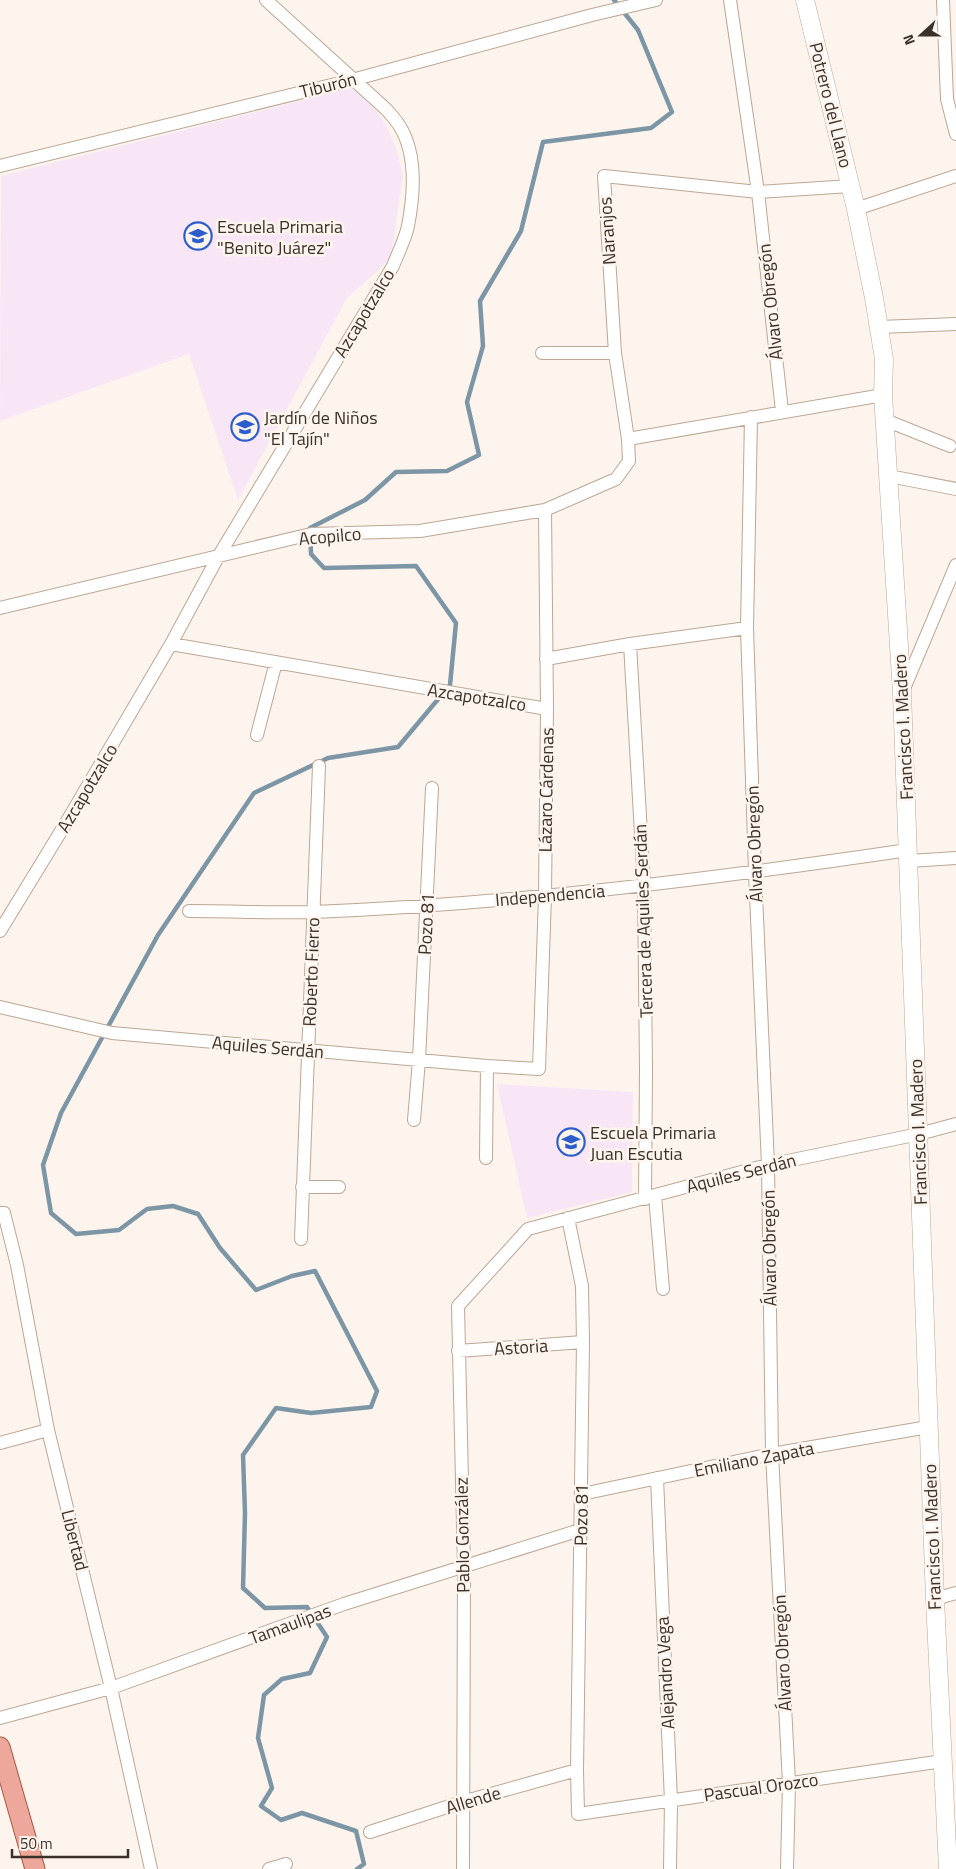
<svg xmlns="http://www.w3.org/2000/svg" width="956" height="1869" font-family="'Titillium Web',sans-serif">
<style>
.education{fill:#f8e6f7}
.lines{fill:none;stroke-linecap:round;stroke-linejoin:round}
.stream{stroke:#7d96a6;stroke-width:4.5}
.street-casing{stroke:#bba795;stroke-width:14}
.secondary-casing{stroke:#bba795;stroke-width:19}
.primary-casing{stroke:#a75948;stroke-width:21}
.street{stroke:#fff;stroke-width:12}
.secondary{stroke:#fff;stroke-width:18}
.primary{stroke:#eda89b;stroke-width:19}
.labels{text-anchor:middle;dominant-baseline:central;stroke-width:5;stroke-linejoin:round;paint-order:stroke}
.street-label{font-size:18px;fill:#3a312a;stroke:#fdf4ed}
.poi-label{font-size:18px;fill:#3a312a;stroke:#fdf4ed;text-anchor:start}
</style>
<rect width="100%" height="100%" fill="#fdf4ed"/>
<path class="education" d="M351,88L370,102L386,125L397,150L403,175L391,257L381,268L347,298L238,500L189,354L0,421L1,176Z
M497,1084L633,1092L632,1192L527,1218Z"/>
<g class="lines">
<path class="stream" d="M357,1869L364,1864L356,1831L302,1813L281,1820L261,1806L272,1788L258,1738L264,1695L282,1679L310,1673L327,1637L307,1607L265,1608L243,1588L245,1513L243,1455L276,1408L311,1413L371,1407L377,1391L315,1271L292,1276L256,1290L220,1248L198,1214L173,1206L147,1209L119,1230L76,1234L51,1213L43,1165L61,1113L158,935L254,793L328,758L398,747L450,685L456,623L416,566L324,568L311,554L310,528L365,500L396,472L447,471L479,455L467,402L483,346L480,301L521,231L543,142L651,128L672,112L638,30L614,0"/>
<g class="street-casing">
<path id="street" d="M730,0L758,192L782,411
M943,0L947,99L956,134
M0,166L352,80L592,15L656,0
M856,209L956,176
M879,327L956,324
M542,353H615
M751,417L747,628L755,872L768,1165L772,1454L789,1783L787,1869
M885,420L950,446
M628,439L883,395
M889,476L956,489
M0,608L311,534L420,531L545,510L616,479L629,461L628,439L615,353L604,176L758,192L851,186
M171,644L547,709
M630,644L644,885L646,1070L645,1199
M546,659L630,644L747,628
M903,691L956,565
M257,735L276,662
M909,861L956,858
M189,911C231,911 273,913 314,912C513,904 711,879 908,850
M0,931L66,823L171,644L218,557L393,266C398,253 405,240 408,226C414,195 417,153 399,125C395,119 391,115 387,110L266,0
M0,1007L112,1033L487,1066L539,1069L545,896L547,709L545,510
M414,1120L419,1060L432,788
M486,1158L487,1066
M302,1187H339
M655,1196L663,1289
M0,1213H4L17,1265L48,1430L111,1688L151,1869
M568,1218L582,1286L583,1342L577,1770L578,1814L943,1761
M301,1239L319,766
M458,1351L583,1342
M0,1443L48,1430
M657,1478L671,1801L670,1869
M582,1494L772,1454L928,1427
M935,1599L956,1593
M0,1718L111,1688L344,1604L580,1530
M370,1832L462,1802L577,1770
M269,1869L286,1864
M463,1869L464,1568L458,1306L528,1229L768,1165L919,1134L956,1124"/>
</g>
<g class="secondary-casing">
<path id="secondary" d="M805,0L856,209L874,298L884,359L883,395L902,693L935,1599L948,1869"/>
</g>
<g class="primary-casing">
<path id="primary" d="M0,1747L35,1869"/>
</g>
<use href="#street" class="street"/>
<use href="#secondary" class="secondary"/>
<use href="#primary" class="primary"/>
</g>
<defs>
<g id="school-ring" transform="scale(1.4375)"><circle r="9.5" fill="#fdf4ed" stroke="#2d5dcc" stroke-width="1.5"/><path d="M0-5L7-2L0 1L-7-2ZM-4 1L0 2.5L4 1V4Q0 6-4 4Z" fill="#2d5dcc"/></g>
</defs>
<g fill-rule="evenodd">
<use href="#school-ring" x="198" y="236"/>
<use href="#school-ring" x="245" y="427"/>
<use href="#school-ring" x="571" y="1142"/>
</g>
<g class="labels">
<g class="street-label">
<text transform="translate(328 85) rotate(-14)">Tiburón</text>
<text transform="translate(831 105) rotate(76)">Potrero del Llano</text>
<text transform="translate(607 231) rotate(-94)">Naranjos</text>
<text transform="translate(770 302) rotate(-96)">Álvaro Obregón</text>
<text transform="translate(364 313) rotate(-59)">Azcapotzalco</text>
<text transform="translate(330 536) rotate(-5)">Acopilco</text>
<text transform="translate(477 697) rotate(9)">Azcapotzalco</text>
<text transform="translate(903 727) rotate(-93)">Francisco I. Madero</text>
<text transform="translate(87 788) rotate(-59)">Azcapotzalco</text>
<text transform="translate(546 790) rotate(-89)">Lázaro Cárdenas</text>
<text transform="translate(754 844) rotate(-92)">Álvaro Obregón</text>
<text transform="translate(550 895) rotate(-5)">Independencia</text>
<text transform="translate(643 921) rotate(-92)">Tercera de Aquiles Serdán</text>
<text transform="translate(426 924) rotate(-87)">Pozo 81</text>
<text transform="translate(311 972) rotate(-88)">Roberto Fierro</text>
<text transform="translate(268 1047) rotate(5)">Aquiles Serdán</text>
<text transform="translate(918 1132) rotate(-92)">Francisco I. Madero</text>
<text transform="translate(741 1173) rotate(-14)">Aquiles Serdán</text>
<text transform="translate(769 1248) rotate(-91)">Álvaro Obregón</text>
<text transform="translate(521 1347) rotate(-4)">Astoria</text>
<text transform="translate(754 1459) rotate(-11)">Emiliano Zapata</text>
<text transform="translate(581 1515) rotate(-89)">Pozo 81</text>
<text transform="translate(462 1535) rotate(-91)">Pablo González</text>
<text transform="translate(932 1537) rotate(-92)">Francisco I. Madero</text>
<text transform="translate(75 1540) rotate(76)">Libertad</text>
<text transform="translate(290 1624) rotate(-20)">Tamaulipas</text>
<text transform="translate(782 1653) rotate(-93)">Álvaro Obregón</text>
<text transform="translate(665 1673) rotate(-93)">Alejandro Vega</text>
<text transform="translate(761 1787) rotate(-8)">Pascual Orozco</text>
<text transform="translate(473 1800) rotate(-17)">Allende</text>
</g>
<g class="poi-label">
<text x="217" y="226">Escuela Primaria<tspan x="217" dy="21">"Benito Juárez"</tspan></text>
<text x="264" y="417">Jardín de Niños<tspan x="264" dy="21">"El Tajín"</tspan></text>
<text x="590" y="1132">Escuela Primaria<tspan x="590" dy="21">Juan Escutia</tspan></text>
</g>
</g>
<g transform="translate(921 35) rotate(249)" stroke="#fdf4ed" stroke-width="4" paint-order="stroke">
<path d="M0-4L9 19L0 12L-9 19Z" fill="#3a312a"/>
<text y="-8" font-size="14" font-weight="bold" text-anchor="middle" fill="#3a312a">N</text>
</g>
<path d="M12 1849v8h116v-8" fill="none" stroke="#3a312a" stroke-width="2.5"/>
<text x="20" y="1849" font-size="15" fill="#3a312a" stroke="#fdf4ed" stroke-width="4" paint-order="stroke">50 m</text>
</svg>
